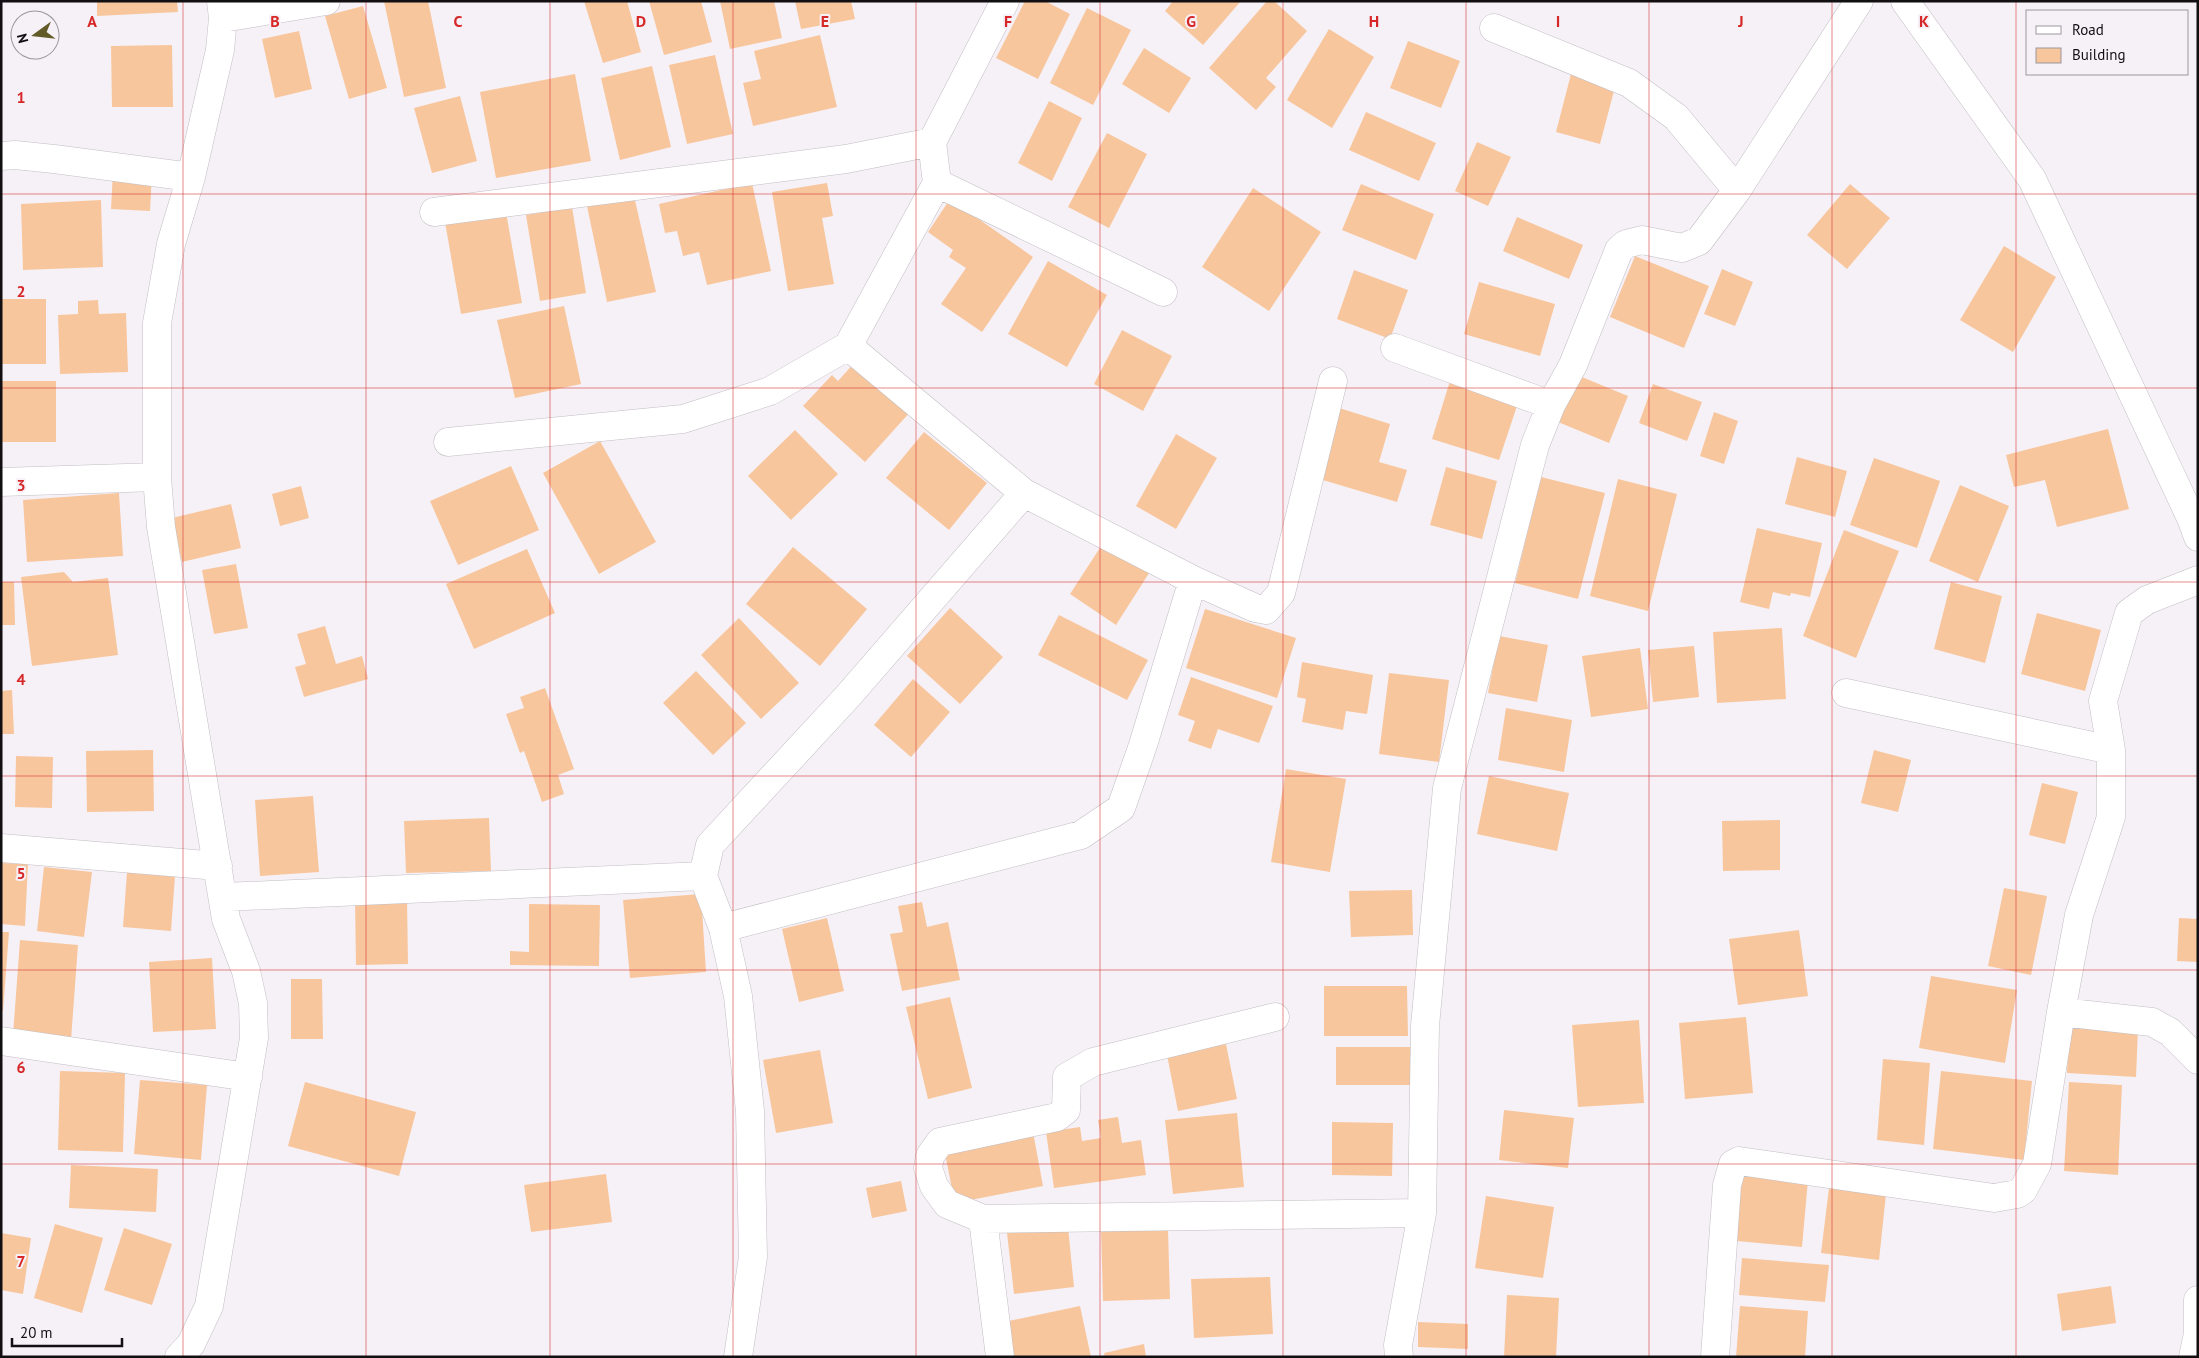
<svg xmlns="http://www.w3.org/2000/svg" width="2199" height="1358" font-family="'PT Sans',sans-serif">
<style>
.building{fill:#f8c69d}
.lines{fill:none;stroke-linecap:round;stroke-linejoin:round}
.minor-casing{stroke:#c2bec3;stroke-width:29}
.minor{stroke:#fff;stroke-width:28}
.grid{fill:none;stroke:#d62828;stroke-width:1;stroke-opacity:0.55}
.grid-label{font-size:16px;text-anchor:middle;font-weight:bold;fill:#d62828;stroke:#f6f1f7;stroke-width:4;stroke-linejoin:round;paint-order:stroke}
</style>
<rect width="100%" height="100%" fill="#f6f1f7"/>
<path class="building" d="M97,1H177L178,12L97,16Z
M384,1H428L446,88L404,97Z
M584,1H627L641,52L603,63Z
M649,1H701L712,42L664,55Z
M720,1H774L782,38L730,49Z
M795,1H851L855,19L801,29Z
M1025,1H1045L1070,14L1038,79L996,58Z
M1173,1H1241L1203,45L1165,11Z
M1267,1H1274L1307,31L1266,78L1276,87L1256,110L1209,68Z
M363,6L387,88L349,99L325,16Z
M1087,8L1131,30L1093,105L1050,83Z
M1329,29L1374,57L1332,128L1287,100Z
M299,31L312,89L275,98L262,39Z
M820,35L837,107L753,126L743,83L761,79L754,51Z
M1408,41L1460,61L1441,108L1390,88Z
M172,45L173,107H112L111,46Z
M1144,48L1191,78L1169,113L1122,84Z
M715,55L733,134L687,144L669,65Z
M652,66L671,147L620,160L601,78Z
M575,74L591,161L496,178L480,92Z
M1571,74L1615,87L1600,144L1556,132Z
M460,96L477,161L432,173L414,108Z
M1049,101L1082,118L1052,181L1018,163Z
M1366,112L1436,143L1419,181L1349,150Z
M1107,133L1147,154L1109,228L1068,207Z
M1477,142L1511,157L1488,206L1455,191Z
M113,171L152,173L150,211L111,209Z
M752,183L771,271L707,285L699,252L683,256L677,231L665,233L659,204Z
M827,183L833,216L822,218L834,284L788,291L772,192Z
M1361,184L1434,214L1416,260L1342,230Z
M1850,184L1890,218L1847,269L1807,235Z
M1253,188L1321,232L1269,311L1202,267Z
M634,196L656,292L607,302L587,206Z
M950,199L1033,257L982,332L941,304L966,268L949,257L953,250L928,232Z
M101,200L103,267L23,270L21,204Z
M572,207L586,293L540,301L526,215Z
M506,212L522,303L461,314L445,222Z
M1517,217L1583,245L1569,279L1503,251Z
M2004,246L2056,277L2013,352L1960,320Z
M1635,256L1709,286L1684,348L1610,317Z
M1048,261L1107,295L1067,367L1008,334Z
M1722,269L1753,282L1735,326L1704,314Z
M1354,270L1408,290L1390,339L1337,319Z
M1479,282L1555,304L1540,356L1464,334Z
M1,299H46V364H1Z
M98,300L99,314L126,313L128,372L60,374L58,315L78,314V301Z
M564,306L581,384L515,398L497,320Z
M1122,330L1172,356L1143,411L1094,384Z
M856,361L911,411L865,462L803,406L832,375L838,381Z
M1577,375L1628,396L1609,443L1558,422Z
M1,381H56V442H1Z
M1450,381L1518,403L1499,460L1432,439Z
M1653,384L1702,402L1687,441L1639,423Z
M1336,407L1390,424L1379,462L1407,470L1397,502L1316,478Z
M1714,412L1738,421L1724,464L1700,456Z
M2108,429L2129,509L2057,527L2045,480L2014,487L2006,455Z
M795,430L838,474L791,520L748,476Z
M924,432L987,483L949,530L886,478Z
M1176,434L1217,458L1176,529L1136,506Z
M600,441L656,542L599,574L543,473Z
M1797,457L1847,471L1835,517L1785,504Z
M1874,458L1940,481L1917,548L1850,525Z
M511,466L539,530L458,565L430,501Z
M1446,467L1497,481L1482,539L1430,525Z
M1541,477L1605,493L1578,599L1515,583Z
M1618,479L1677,494L1648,611L1590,596Z
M1960,485L2009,506L1978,582L1929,561Z
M301,486L309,518L280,526L272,494Z
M119,493L123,556L27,562L23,500Z
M231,504L241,548L182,562L172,518Z
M1757,528L1822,543L1810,597L1791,593L1790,596L1773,592L1769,609L1740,602Z
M1844,530L1899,551L1856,658L1803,636Z
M1105,540L1151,570L1116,625L1070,594Z
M793,547L867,609L820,666L746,604Z
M527,549L555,613L474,649L446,584Z
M236,564L248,628L214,634L202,570Z
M64,572L73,582L108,578L118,655L32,666L21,577Z
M1,582H14L15,625H1Z
M1951,582L2002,596L1985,663L1934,649Z
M950,608L1003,657L960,704L907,656Z
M1205,609L1296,638L1277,698L1186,668Z
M2037,613L2101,630L2085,691L2021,674Z
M1059,615L1148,660L1127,700L1038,655Z
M739,618L799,683L761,719L701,655Z
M325,626L336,664L362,656L368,679L304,697L295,667L306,664L297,634Z
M1782,628L1786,699L1717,703L1713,632Z
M1499,636L1548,645L1537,702L1488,693Z
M1694,646L1699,697L1653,702L1648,650Z
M1640,648L1648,709L1591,717L1582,656Z
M1302,662L1373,675L1367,714L1346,711L1343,730L1302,722L1306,699L1297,697Z
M696,671L746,723L713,755L663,703Z
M1389,673L1449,680L1439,762L1379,754Z
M1191,677L1273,706L1259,743L1218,729L1211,749L1188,741L1195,721L1178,715Z
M913,679L950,712L911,757L874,725Z
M545,688L574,769L558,775L564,794L542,802L524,751L520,753L506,714L524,708L520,697Z
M12,690L14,734H1V691Z
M1506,708L1572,720L1564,772L1498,760Z
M153,750L154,811L87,812L86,751Z
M1874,750L1911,760L1898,812L1861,803Z
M16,756L53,757L52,808L15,807Z
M1286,769L1346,779L1330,872L1271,862Z
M1489,776L1569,793L1557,851L1477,834Z
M2042,783L2078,792L2065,844L2029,835Z
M313,796L319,872L260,876L255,800Z
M489,818L491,871L406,873L404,821Z
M1780,820V870L1723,871L1722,821Z
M1,863L28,864L25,926L1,924Z
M44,867L92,872L84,937L37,931Z
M127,872L175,876L171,931L123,927Z
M2004,888L2047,896L2031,975L1988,966Z
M1412,890L1413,935L1351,937L1349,891Z
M701,894L706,972L630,978L623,900Z
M407,898L408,964L356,965L355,899Z
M922,902L927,927L948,922L960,980L902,991L890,934L903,932L898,906Z
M529,904L600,905L599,966L510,965V951L529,952Z
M827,918L844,991L799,1002L782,929Z
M2179,918L2198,919V962L2177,961Z
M1799,930L1808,996L1738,1005L1729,939Z
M1,932H9L3,1011H1Z
M20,940L78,945L71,1040L13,1035Z
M212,958L216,1029L153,1032L149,962Z
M1931,976L2017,990L2005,1063L1919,1048Z
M291,979H322L323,1039H291Z
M1324,986H1407L1408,1036H1324Z
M950,997L972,1088L928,1099L906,1007Z
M1746,1017L1753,1093L1685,1099L1679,1023Z
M1639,1020L1644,1103L1578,1107L1572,1025Z
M2069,1025L2138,1029L2136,1077L2067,1073Z
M1226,1044L1237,1099L1178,1111L1167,1055Z
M1336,1047H1411L1412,1085H1336Z
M820,1050L833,1123L776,1133L763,1060Z
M1883,1059L1930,1063L1924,1145L1877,1140Z
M60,1071L125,1073L123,1152L58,1150Z
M1941,1071L2032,1081L2024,1160L1933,1149Z
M140,1080L207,1085L201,1160L134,1154Z
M305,1082L416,1112L399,1176L288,1146Z
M2069,1082L2122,1085L2118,1175L2064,1171Z
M1504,1110L1574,1118L1568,1168L1499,1160Z
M1237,1113L1244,1187L1173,1194L1165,1120Z
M1118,1117L1122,1143L1141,1140L1146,1175L1054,1188L1046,1132L1080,1127L1082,1141L1101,1138L1098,1120Z
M1332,1122L1393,1123L1392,1176L1332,1175Z
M1033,1132L1043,1186L955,1203L944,1149Z
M71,1165L158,1169L156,1212L69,1208Z
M606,1174L612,1222L531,1232L524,1185Z
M1742,1174L1808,1180L1802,1247L1737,1241Z
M901,1181L907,1211L872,1218L866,1188Z
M1829,1188L1886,1194L1879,1260L1821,1253Z
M1486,1196L1554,1207L1543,1278L1475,1268Z
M55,1224L103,1238L82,1313L34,1298Z
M1068,1227L1074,1287L1014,1294L1007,1233Z
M124,1228L172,1244L152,1305L104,1290Z
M1168,1229L1170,1299L1103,1301L1101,1230Z
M1,1233L31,1238L23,1294L1,1290Z
M1742,1258L1829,1265L1825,1302L1739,1295Z
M1270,1277L1273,1334L1194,1338L1191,1279Z
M2111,1286L2116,1323L2062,1331L2057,1294Z
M1507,1295L1559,1298L1556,1357H1504Z
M1080,1306L1091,1357H1006L999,1323Z
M1740,1306L1808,1311L1805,1357H1736Z
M1418,1322L1468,1324V1349L1418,1347Z
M1144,1344L1146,1357H1105L1104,1353Z"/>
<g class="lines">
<g class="minor-casing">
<path id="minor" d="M1905,1L2032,179L2191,518L2198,537
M223,18L326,1
M1494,28L1629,83L1676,117L1737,190
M1,156L15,155L54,159L191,177
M937,183L1163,292
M434,212L846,159L932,142
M848,346L1024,493L1193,580
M1395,348L1551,405
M448,442L683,419L770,391L848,346L937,183L932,142L1005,1
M1,482L157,477
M1846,693L2111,750
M1,848L218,866
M703,876L723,928L738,996L750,1111L753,1257L738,1357
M224,897L703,876L710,845L848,696L1024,493
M723,928L1081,835L1121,808L1143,745L1193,580L1255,608L1266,610L1281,593L1333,381
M2061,1012L2152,1022L2170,1032L2198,1060
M1,1041L248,1077
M983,1219L947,1204L934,1186L928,1168L930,1156L940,1142L1057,1117L1066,1110L1067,1077L1093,1062L1275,1017
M179,1357L191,1344L209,1306L254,1038L253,1003L246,971L226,919L161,527L157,477V323L171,244L191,177L220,50L223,18L221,1
M1000,1357L983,1219L1422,1213
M1399,1357L1398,1345L1422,1213L1425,1026L1447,788L1535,445L1551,405L1573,365L1619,250L1626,244L1642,240L1682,248L1699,241L1737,190L1859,1
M1715,1357L1727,1185L1733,1164L1739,1161L1994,1198L2017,1194L2023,1190L2037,1164L2061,1012L2079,915L2111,817V750L2103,701L2129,613L2147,600L2198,580
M2193,1357L2198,1334V1300"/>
</g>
<use href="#minor" class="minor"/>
</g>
<path class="grid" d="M183,1V1357M366,1V1357M550,1V1357M733,1V1357M916,1V1357M1100,1V1357M1283,1V1357M1466,1V1357M1649,1V1357M1832,1V1357M2016,1V1357M1,194H2198M1,388H2198M1,582H2198M1,776H2198M1,970H2198M1,1164H2198"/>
<g class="grid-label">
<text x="92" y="27">A</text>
<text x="275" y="27">B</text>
<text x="458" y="27">C</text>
<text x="641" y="27">D</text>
<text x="825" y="27">E</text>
<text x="1008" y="27">F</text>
<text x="1191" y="27">G</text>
<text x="1374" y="27">H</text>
<text x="1558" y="27">I</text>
<text x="1741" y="27">J</text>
<text x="1924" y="27">K</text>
<text x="21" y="103">1</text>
<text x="21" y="297">2</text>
<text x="21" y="491">3</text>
<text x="21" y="685">4</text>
<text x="21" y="879">5</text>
<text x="21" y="1073">6</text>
<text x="21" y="1267">7</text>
</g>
<rect width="2199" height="1358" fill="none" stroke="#110f11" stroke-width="5"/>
<rect x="2026" y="10" width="162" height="65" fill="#f6f1f7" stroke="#9a979b"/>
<rect x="2036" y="26" width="25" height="8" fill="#ffffff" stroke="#9a979b"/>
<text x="2072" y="35" font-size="15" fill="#110f11">Road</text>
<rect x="2036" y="48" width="25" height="15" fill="#f8c69d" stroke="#9a979b"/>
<text x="2072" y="60" font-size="15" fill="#110f11">Building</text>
<g transform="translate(35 35) rotate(255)"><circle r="24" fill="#f6f1f7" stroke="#9a979b"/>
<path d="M0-4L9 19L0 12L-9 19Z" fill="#625b27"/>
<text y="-8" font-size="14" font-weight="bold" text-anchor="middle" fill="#110f11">N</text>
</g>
<path d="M12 1338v8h110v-8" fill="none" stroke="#110f11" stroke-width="2.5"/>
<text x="20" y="1338" font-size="15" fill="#110f11" stroke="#f6f1f7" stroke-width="4" paint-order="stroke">20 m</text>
</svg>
